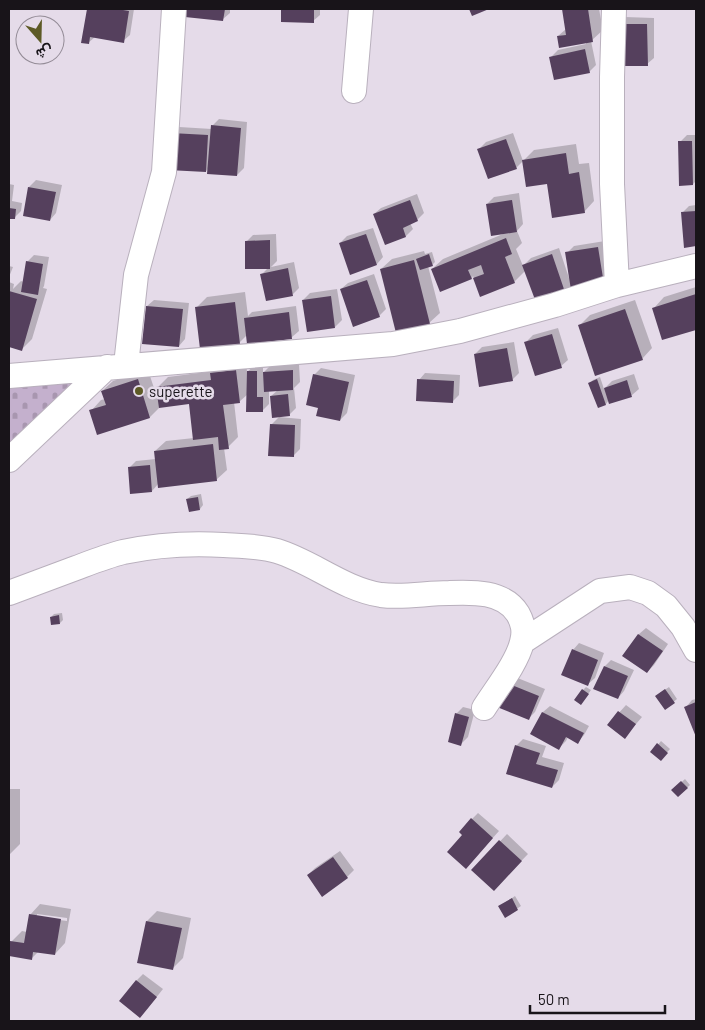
<svg xmlns="http://www.w3.org/2000/svg" width="705" height="1030" font-family="Barlow,Vazirmatn,sans-serif">
<style>
.cemetery{fill:url(#cemetery-stones)}
.shadow{fill:#0003;fill-rule:evenodd}
.building{fill:#55405d}
.lines{fill:none;stroke-linecap:round;stroke-linejoin:round}
.minor-casing{stroke:#b9b0bd;stroke-width:26}
.minor{stroke:#fff;stroke-width:24}
.poi-dot{fill:#5d5a26;stroke:#e5dbe9;stroke-width:2}
.labels{text-anchor:middle;dominant-baseline:central;stroke-width:5;stroke-linejoin:round;paint-order:stroke}
.poi-label{font-size:15px;fill:#181419;stroke:#e5dbe9;text-anchor:start}
</style>
<defs>
<pattern id="cemetery-stones" width="16" height="16" patternUnits="userSpaceOnUse" patternTransform="scale(1.25)"><rect width="16" height="16" fill="#c4b0cd"/><path d="M2 7V4a2 2 0 0 1 4 0v3zM10 15v-3a2 2 0 0 1 4 0v3z" fill="#a896af"/></pattern>
</defs>
<rect width="100%" height="100%" fill="#e5dbe9"/>
<path class="cemetery" d="M93,374L9,449V383Z"/>
<path class="shadow" d="M89,9H134L130,35L123,41L95,37L88,43L83,42Z
M187,9H230V13L223,19L186,16Z
M282,9H320V15L313,21H282Z
M563,9H599L603,30L591,41L596,65L589,72L551,57L558,50L586,44V42L558,36L566,29Z
M625,17L654,18V58L647,64L618,65Z
M219,119L247,122L244,168L237,175L209,168L206,171L172,133L179,127L212,129V126Z
M513,133L523,161L516,168L479,149L486,142Z
M687,135H696V181L693,184L680,142Z
M576,144L579,164L589,163L594,201L584,212L523,161L534,150Z
M36,180L62,185L56,213L50,220L24,215L29,187Z
M9,184L14,185L12,201L22,203L21,211L14,218L9,217Z
M519,193L523,224L517,231L522,243L516,249L523,266L531,258L559,248L569,278L567,253L574,246L605,241L611,276L566,294L526,270L514,282L481,295L473,276L472,278L432,269L443,259L503,234L487,204L494,197Z
M417,194L424,213L417,220L410,223L413,229L406,236L386,244L374,214L381,208Z
M696,205V245L685,246L682,213L689,206Z
M373,228L383,257L377,264L340,243L347,236Z
M276,234L277,261L271,267L294,262L299,288L293,294L262,274L268,268L246,242L253,235Z
M424,251L425,254L432,252L435,262L432,265L428,266L440,313L429,323L381,269L392,259Z
M34,255L49,257L44,286L43,288L47,289L32,339L21,350L9,346V282L14,284L13,289L21,281L24,282L27,262Z
M9,266L13,267L9,277Z
M374,274L386,309L379,316L341,289L348,283Z
M696,287V328L663,339L654,308L664,297Z
M337,289L342,320L335,327L303,300L310,293Z
M245,292L248,316L252,312L296,306L299,331L292,337L247,335L239,343L197,307L207,297Z
M154,300L189,303L185,339L179,346L147,306Z
M635,300L652,348L642,359L579,326L590,315Z
M558,328L568,360L561,366L526,342L533,335Z
M514,342L519,373L512,380L475,354L482,347Z
M246,360L247,372L255,365H263V373L271,365L299,364L300,382L294,388L296,408L289,415L271,396L278,390H269V404L262,411L248,394L239,402H234L238,437L228,447L224,448L227,470L216,480L159,483L152,491L129,468L136,461L156,459L155,451L166,441L194,438L190,403L160,407L150,417L91,411L101,400L105,399L102,391L113,381L148,370L158,400L159,399L158,387L168,377L214,371L222,363Z
M321,368L355,375L347,413L340,420L319,407L314,375Z
M425,373L460,375L459,395L452,402L419,380Z
M634,374L639,389L632,395L610,403L609,400L606,404L599,406L590,383L593,380L600,377L604,389L612,381Z
M279,417L301,419L300,449L293,456L271,425Z
M201,494L203,505L200,509L187,499L191,496Z
M62,613L63,620L60,623L51,617L54,614Z
M646,628L668,644L654,665L647,672L624,655L639,634Z
M579,643L604,653L595,678L588,684L573,650Z
M611,660L634,670L624,691L618,698L605,666Z
M515,677L545,689L535,712L528,719L508,683Z
M586,687L591,690L584,700L583,690Z
M669,687L677,699L665,709L660,693Z
M696,699V734L686,707L692,700Z
M626,705L642,717L625,737L608,725Z
M550,706L589,726L584,735L578,742L568,737L566,741L559,748L532,734L543,712Z
M463,707L475,710L468,737L461,744L456,714Z
M523,739L546,746L542,757L564,763L559,780L552,787L516,746Z
M661,741L670,749L661,759L652,752Z
M685,779L690,785L678,796L673,790Z
M9,789H20V844L10,854H9Z
M478,813L499,831L473,860L464,835L472,819Z
M507,834L528,854L500,883L473,870Z
M340,851L354,870L347,877L308,875L315,868Z
M515,896L521,906L506,916L500,906Z
M40,904L71,909L65,943L55,954L39,951L32,958L11,942L22,931L27,932L30,915ZM37,914L67,918V921L37,917Z
M157,911L191,918L183,958L173,968L147,921Z
M143,974L163,989L147,1009L137,980Z"/>
<path class="building" d="M87,9H117L129,11L124,43L90,37L89,44L81,43Z
M186,9H225L223,21L185,17Z
M281,9H314V23L281,22Z
M469,9H489L472,16Z
M562,9H588L593,42L559,48L557,36L566,35Z
M617,24H647L648,66H617Z
M585,49L590,73L554,80L549,57Z
M211,125L241,128L237,176L207,174Z
M171,133L208,135L206,172L168,170Z
M506,139L517,169L488,179L477,149Z
M678,141H692L693,185L679,186Z
M566,153L569,174L579,172L585,213L552,218L547,184L526,187L522,160Z
M28,187L56,192L50,221L23,216Z
M410,200L418,221L403,228L406,237L385,245L373,214Z
M512,200L517,232L491,236L486,204Z
M9,208L16,209L15,219H9Z
M696,211V246L684,248L681,212Z
M366,234L377,265L350,275L339,243Z
M506,238L512,254L505,257L515,283L480,297L473,278L484,274L481,265L468,270L472,279L440,292L431,269Z
M270,240V269H245V241Z
M598,247L604,284L571,290L565,252Z
M429,254L433,266L420,270L416,259Z
M552,254L566,295L537,305L522,265Z
M414,260L430,324L396,333L380,269Z
M26,261L43,264L38,295L21,292Z
M288,268L293,296L266,301L260,274Z
M367,280L380,317L353,327L340,289Z
M9,291L37,299L22,351L9,347Z
M696,294V330L662,340L652,308Z
M331,296L335,328L307,332L302,300Z
M235,302L240,344L200,349L195,307Z
M146,306L183,309L179,347L142,344Z
M625,309L643,360L595,376L578,325Z
M289,312L292,339L247,344L244,318Z
M552,334L562,368L535,376L524,342Z
M507,348L513,381L479,387L474,354Z
M236,370L240,403L223,405L229,449L219,450L218,437L193,440L189,404L159,408L156,387L211,380L210,373Z
M293,370V390L264,392L263,372Z
M247,371H257V397H263V412H246Z
M313,374L349,382L340,421L316,416L318,408L306,405Z
M138,379L150,418L97,435L89,410L106,405L101,391Z
M417,379L454,381L453,403L416,401Z
M597,379L606,405L598,408L588,383Z
M627,380L632,397L609,404L604,388Z
M288,394L290,416L272,418L270,396Z
M270,424L295,425L294,457L268,456Z
M213,444L217,481L158,488L154,451Z
M150,465L152,492L130,494L128,467Z
M198,497L200,510L189,512L186,499Z
M59,615L60,624L51,625L50,617Z
M638,634L663,651L647,673L622,656Z
M572,649L598,660L588,686L561,675Z
M604,666L628,676L618,699L593,689Z
M507,683L539,696L529,720L497,707Z
M582,689L589,694L581,705L574,700Z
M665,689L675,703L665,710L655,696Z
M696,702V737L684,707Z
M618,711L636,724L625,739L607,725Z
M542,712L584,733L578,744L566,737L559,750L530,734Z
M455,713L469,717L461,746L448,742Z
M657,743L668,753L661,761L650,752Z
M515,745L540,753L536,764L558,770L552,788L506,774Z
M681,781L688,788L678,797L671,790Z
M471,818L493,838L466,869L447,852L462,835L459,832Z
M499,840L522,861L494,891L471,870Z
M333,857L348,878L322,897L307,875Z
M512,898L518,910L505,918L498,906Z
M29,914L61,919L55,955L33,952L32,960L9,956L10,941L24,943Z
M146,921L182,928L173,970L137,963Z
M136,980L157,997L140,1018L119,1001Z"/>
<g class="lines">
<g class="minor-casing">
<path id="minor" d="M614,9L612,77V184L617,285
M354,91L361,9
M126,365L136,275L164,172L174,9
M9,376L393,344L460,331L555,305L617,285L696,266
M9,460L107,367
M9,593C31,585 54,576 76,568C92,562 107,556 123,552C156,545 191,543 224,545C242,546 260,546 277,551C313,562 343,589 381,595C404,598 426,593 449,593C473,592 504,591 518,614C523,623 525,631 522,642C517,663 496,689 484,708
M522,642L600,591L630,587L648,593L666,606L683,627L696,650"/>
</g>
<use href="#minor" class="minor"/>
</g>
<circle class="poi-dot" cx="139" cy="391" r="5"/>
<g class="labels">
<g class="poi-label">
<text x="149" y="391">superette</text>
</g>
</g>
<rect width="705" height="1030" fill="none" stroke="#181419" stroke-width="20"/>
<g transform="translate(40 40) rotate(160)"><circle r="24" fill="#e5dbe9" stroke="#938b96"/>
<path d="M0-4L9 19L0 12L-9 19Z" fill="#5d5a26"/>
<text y="-8" font-size="14" font-weight="bold" text-anchor="middle" fill="#181419">ش</text>
</g>
<path d="M530 1005v8h135v-8" fill="none" stroke="#181419" stroke-width="2.5"/>
<text x="538" y="1005" font-size="15" fill="#181419" stroke="#e5dbe9" stroke-width="4" paint-order="stroke">50 m</text>
</svg>
